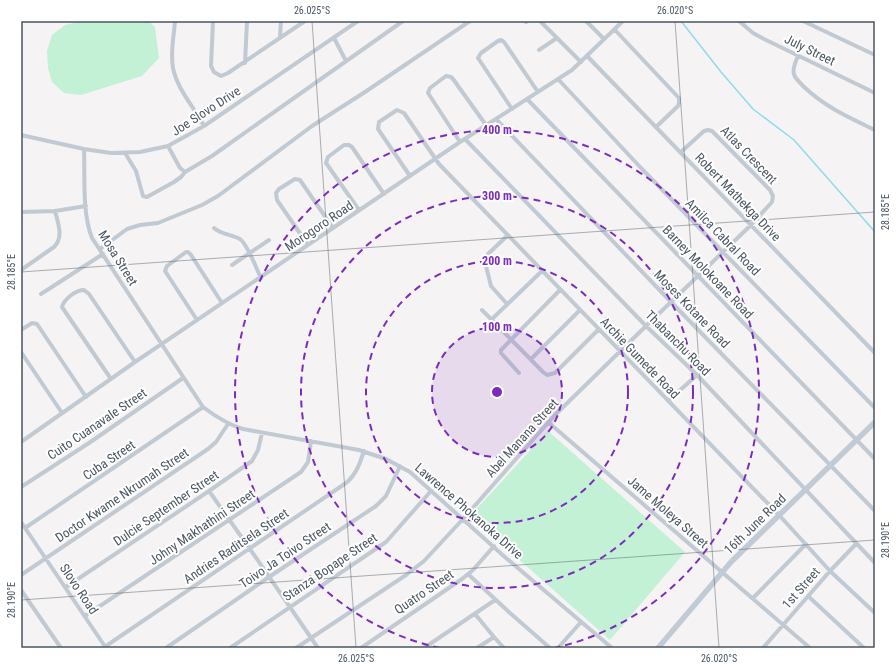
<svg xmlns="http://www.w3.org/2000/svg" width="896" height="669" font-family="'Roboto Condensed',sans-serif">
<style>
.green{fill:#c3f1d5}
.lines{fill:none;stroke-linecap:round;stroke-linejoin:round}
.stream{stroke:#90daee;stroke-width:1.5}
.street{stroke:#c1cad2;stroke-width:4}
.secondary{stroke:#c1cbd6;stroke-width:5.5}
.ticks{fill:none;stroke:#4a5661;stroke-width:1;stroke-opacity:0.45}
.ring{fill:none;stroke:#7b2cbf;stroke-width:2;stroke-dasharray:7 5}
.labels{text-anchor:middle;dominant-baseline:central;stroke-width:4;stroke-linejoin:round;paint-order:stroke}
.street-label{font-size:13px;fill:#4a5661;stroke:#fff}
.centre{fill:#7b2cbf;stroke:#fff;stroke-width:2}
.ring-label{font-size:12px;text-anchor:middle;font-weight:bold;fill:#7b2cbf;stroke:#fff;stroke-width:4;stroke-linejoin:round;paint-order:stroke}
.neatline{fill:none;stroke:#4a5661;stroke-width:1.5}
.ticks-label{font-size:10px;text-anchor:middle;fill:#4a5661}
</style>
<rect width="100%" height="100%" fill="#f5f3f3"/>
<path class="green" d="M83,21H149L155,27L159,58L142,76L81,95L64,93L52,82L48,68L47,51L52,35L65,25Z
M548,431L685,552L610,640L470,516Z"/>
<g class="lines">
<path class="stream" d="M681,21L721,72L753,109L794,140L875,232"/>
<path class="street" d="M175,21C174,36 170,53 173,68C177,89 194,107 204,126
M213,21L211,66L214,72L221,76L228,73L305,21
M540,21L581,62
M586,21L604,39
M739,21L753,33L764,39L875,93
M803,21L875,55
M526,22L527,21
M615,30L679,98V103L678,106L656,127
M280,37L281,21
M334,38L346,61
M539,50L557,38
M587,56L875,353
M798,56C796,61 792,68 794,74C795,79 800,82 803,86C825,107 848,117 875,130
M245,63L247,21
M558,79L641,168L875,408
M527,99L875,459
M512,109L478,58L481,53L498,41L501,40L504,42L538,92
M496,119L671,302L875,511
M21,135L84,149L111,153L140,152L168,146L204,126L358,21
M465,139L646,326L697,375L875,563
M460,142L428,93L430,88L446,76L451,77L453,79L486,125
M168,146L180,168L185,172
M84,149C85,177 82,213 92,238L203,407C216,417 227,424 243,429L359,450L386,459L410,472L506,558L612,648
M125,153L136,171L143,196L147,197L174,182L181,177L185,172L212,156L403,21
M410,176L378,129L379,122L397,110L404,113L439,164L779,515L830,571L875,613
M359,210L326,163L328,157L344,145H349L352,147L384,194
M21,212L55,211L86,206
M214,228C222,235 231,234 240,239C248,245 256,268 261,278
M308,245L277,200L276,193L279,189L295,179L300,180L333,228
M100,249L127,229L140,225L158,223L202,205L218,196L312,126L365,92L470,21
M232,265L269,240
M21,270L54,247C64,237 58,223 55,211
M41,294L103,254
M507,304L491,286L485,262L488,254L508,235
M482,310L543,372L547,375L555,373L598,330
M492,319L542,271
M197,320L165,271L167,266L186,252H188L191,255L222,303
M21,330L32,323L37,324L86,397
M21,352L62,413
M531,359L580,310
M519,373L501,353V350L560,290
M111,379L62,307C64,299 76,290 84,290L89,294L135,362
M668,401L697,375
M548,422L810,648
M21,442L135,362L333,228L460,142L572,70L623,21
M21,487L89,443L183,378
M209,491L250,549L318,648
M21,522L106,648
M25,528L203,407
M468,574L510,613L550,648
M21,575L208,449L216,442L228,424
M66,587L209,491L252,461L258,450L262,433
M21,590L61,648
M808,596L864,648
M753,598L806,544
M475,614L494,637L477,648
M85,616L301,472L308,462L311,441
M494,637L504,648
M106,646L346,483C356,475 360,463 364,451
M166,648L269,577L376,506L386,496L400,466
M230,648L386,542L431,491
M296,648L406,575L424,561L463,519L554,416L646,326L751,225L772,202L773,196L770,190L712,131L708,130L704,131L681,152
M361,648L462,579L473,570L494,546
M424,648L495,600
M558,648L581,622
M763,648L830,571L856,544"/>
<path class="secondary" d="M658,648L731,562L875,422"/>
</g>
<path class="ticks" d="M312,21L356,648M675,21L719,648M21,272L875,212M21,600L875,540"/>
<circle cx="497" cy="392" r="65" fill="#7b2cbf" fill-opacity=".12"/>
<g class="ring">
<circle cx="497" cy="392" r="65"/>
<circle cx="497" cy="392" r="131"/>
<circle cx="497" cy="392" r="196"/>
<path d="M440 648A262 262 0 1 1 554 648"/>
</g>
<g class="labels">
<g class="street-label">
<text transform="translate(810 50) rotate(26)">July Street</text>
<text transform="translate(206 111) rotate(-33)">Joe Slovo Drive</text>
<text transform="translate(749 155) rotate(46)">Atlas Crescent</text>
<text transform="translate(738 197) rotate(46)">Robert Mathekga Drive</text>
<text transform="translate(319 226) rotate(-34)">Morogoro Road</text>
<text transform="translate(723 237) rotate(46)">Amilca Cabral Road</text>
<text transform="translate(118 258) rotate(58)">Mosa Street</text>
<text transform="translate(708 272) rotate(46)">Barney Molokoane Road</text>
<text transform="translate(692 309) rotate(46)">Moses Kotane Road</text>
<text transform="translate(678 343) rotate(45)">Thabanchu Road</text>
<text transform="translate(640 358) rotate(46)">Archie Gumede Road</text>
<text transform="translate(97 424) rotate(-34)">Cuito Cuanavale Street</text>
<text transform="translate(522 438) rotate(-48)">Abel Manana Street</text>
<text transform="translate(109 460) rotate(-34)">Cuba Street</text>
<text transform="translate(122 495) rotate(-34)">Doctor Kwame Nkrumah Street</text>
<text transform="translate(166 508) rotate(-34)">Dulcie September Street</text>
<text transform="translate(469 511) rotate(41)">Lawrence Phokanoka Drive</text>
<text transform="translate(668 512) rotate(41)">Jame Moleya Street</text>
<text transform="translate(755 524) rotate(-44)">16th June Road</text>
<text transform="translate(202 527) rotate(-34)">Johny Makhathini Street</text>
<text transform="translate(236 546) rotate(-34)">Andries Raditsela Street</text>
<text transform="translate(285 555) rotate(-34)">Toivo Ja Toivo Street</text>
<text transform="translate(330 567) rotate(-34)">Stanza Bopape Street</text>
<text transform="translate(801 588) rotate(-49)">1st Street</text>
<text transform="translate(79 589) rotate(56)">Slovo Road</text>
<text transform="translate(424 592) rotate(-34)">Quatro Street</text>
</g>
</g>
<circle cx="497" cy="392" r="6" class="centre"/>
<g class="ring-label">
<text x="497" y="134">400 m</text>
<text x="497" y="200">300 m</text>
<text x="497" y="265">200 m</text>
<text x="497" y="331">100 m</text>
</g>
<rect width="896" height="669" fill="none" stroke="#ffffff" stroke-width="44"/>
<rect x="22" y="22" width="852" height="625" class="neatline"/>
<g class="ticks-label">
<text x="312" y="14">26.025°S</text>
<text x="675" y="14">26.020°S</text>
<text transform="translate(885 212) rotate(-90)" y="4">28.185°E</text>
<text transform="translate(11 272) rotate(-90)" y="4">28.185°E</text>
<text transform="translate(885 540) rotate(-90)" y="4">28.190°E</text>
<text transform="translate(11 600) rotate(-90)" y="4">28.190°E</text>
<text x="356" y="662">26.025°S</text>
<text x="719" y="662">26.020°S</text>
</g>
</svg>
